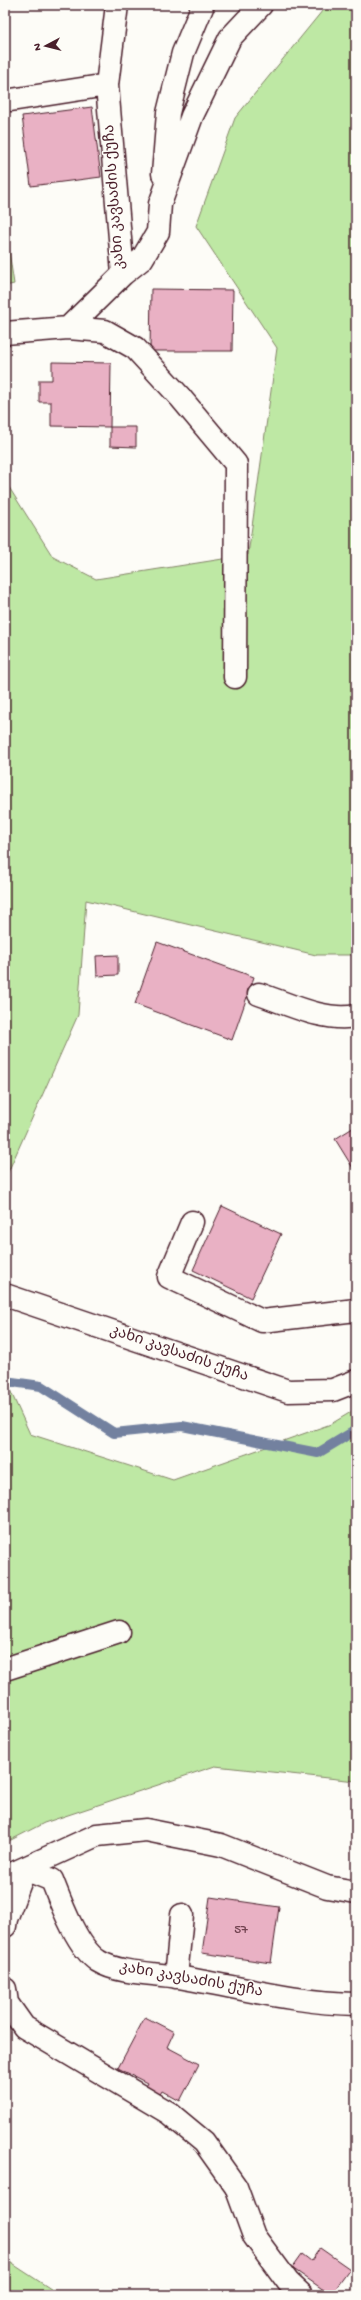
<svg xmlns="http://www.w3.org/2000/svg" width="361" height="2300" font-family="'Gochi Hand','Noto Sans Georgian',sans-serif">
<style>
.green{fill:#bee8a4;stroke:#848468}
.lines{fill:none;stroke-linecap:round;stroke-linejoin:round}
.stream{stroke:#73819f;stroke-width:10}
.building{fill:#e9b1c4;stroke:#4a1f2b}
.minor-casing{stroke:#4a1f2b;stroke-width:25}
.minor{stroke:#fdfcf7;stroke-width:22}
.labels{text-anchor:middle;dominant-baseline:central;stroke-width:3;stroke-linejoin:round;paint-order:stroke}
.number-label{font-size:13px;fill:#724451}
.street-label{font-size:15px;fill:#4a1f2b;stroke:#fdfcf7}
</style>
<rect width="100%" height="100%" fill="#fdfcf7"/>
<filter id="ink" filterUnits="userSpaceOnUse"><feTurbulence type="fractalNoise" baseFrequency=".025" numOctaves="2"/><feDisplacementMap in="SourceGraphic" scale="8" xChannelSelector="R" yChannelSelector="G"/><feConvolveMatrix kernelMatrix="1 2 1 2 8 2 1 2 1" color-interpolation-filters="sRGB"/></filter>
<g filter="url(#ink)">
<path class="green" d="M327,5H356V955H316L86,900L78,1015L5,1179V481L53,557L96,579L248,555L277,348L196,226L235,118Z
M5,225L14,284L5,286Z
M5,1379L30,1434L173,1480L331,1424L356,1409V1781L215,1766L44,1823L5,1843Z
M5,2259L60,2295H5Z"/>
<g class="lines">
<path class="stream" d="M5,1381L41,1386L114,1433L182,1426L318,1453L356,1430"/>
</g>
<path class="building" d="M92,107L101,177L31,186L22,116Z
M151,289L233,290L232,351H150Z
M52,362L111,363L110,427L51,426V402H39V380H52Z
M110,427H136V447L110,446Z
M157,942L254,977L232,1040L135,1004Z
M118,955V975L97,976L96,956Z
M356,1126V1173L335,1139Z
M222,1206L281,1234L251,1298L193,1270Z
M210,1897L279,1907L271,1963L202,1953Z
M145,2017L174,2032L167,2047L199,2064L180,2101L162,2091L156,2101L141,2094L147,2083L118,2068Z
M320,2248L350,2269L331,2295L292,2268L302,2254L311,2261Z"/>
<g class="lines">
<g class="minor-casing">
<path id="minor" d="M11,100L107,85
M163,174L168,113L183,53L203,5
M123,274L142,259L158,232L160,204L192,116L230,38L261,5
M68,328L105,331L135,348L180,397L236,464L235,677
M5,333L68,328L123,274L107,85L117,5
M259,994C289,1004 324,1022 356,1016
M192,1222L169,1277L262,1321L356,1310
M5,1295L288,1391L333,1390L356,1381
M5,1669L119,1632
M25,1869L52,1880C61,1903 77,1947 98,1961C119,1974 155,1973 178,1977C238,1987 296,2003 356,2004
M5,1877L97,1835L146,1830L221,1845L327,1887L356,1892
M5,1926L6,1919L25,1869
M176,1977L182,1915
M5,1989L7,2003L24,2027L169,2113L204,2142L236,2187L254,2236L288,2282L302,2295"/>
</g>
<use href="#minor" class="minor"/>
</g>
</g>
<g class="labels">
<g class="number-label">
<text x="241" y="1930">57</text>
</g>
<g class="street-label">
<text transform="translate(115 197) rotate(-94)">კახი კავსაძის ქუჩა</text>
<text transform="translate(179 1354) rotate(19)">კახი კავსაძის ქუჩა</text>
<text transform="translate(191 1980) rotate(10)">კახი კავსაძის ქუჩა</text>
</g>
</g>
<rect width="361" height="2300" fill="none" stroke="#fdfcf7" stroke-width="20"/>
<rect x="10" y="10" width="341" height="2280" fill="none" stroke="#4a1f2b" stroke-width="1.5" filter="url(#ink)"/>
<g transform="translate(46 46) rotate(263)" stroke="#fdfcf7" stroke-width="3" paint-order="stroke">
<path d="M0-3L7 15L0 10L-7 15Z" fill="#4a1f2b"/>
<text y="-6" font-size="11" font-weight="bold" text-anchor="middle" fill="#4a1f2b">N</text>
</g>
</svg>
